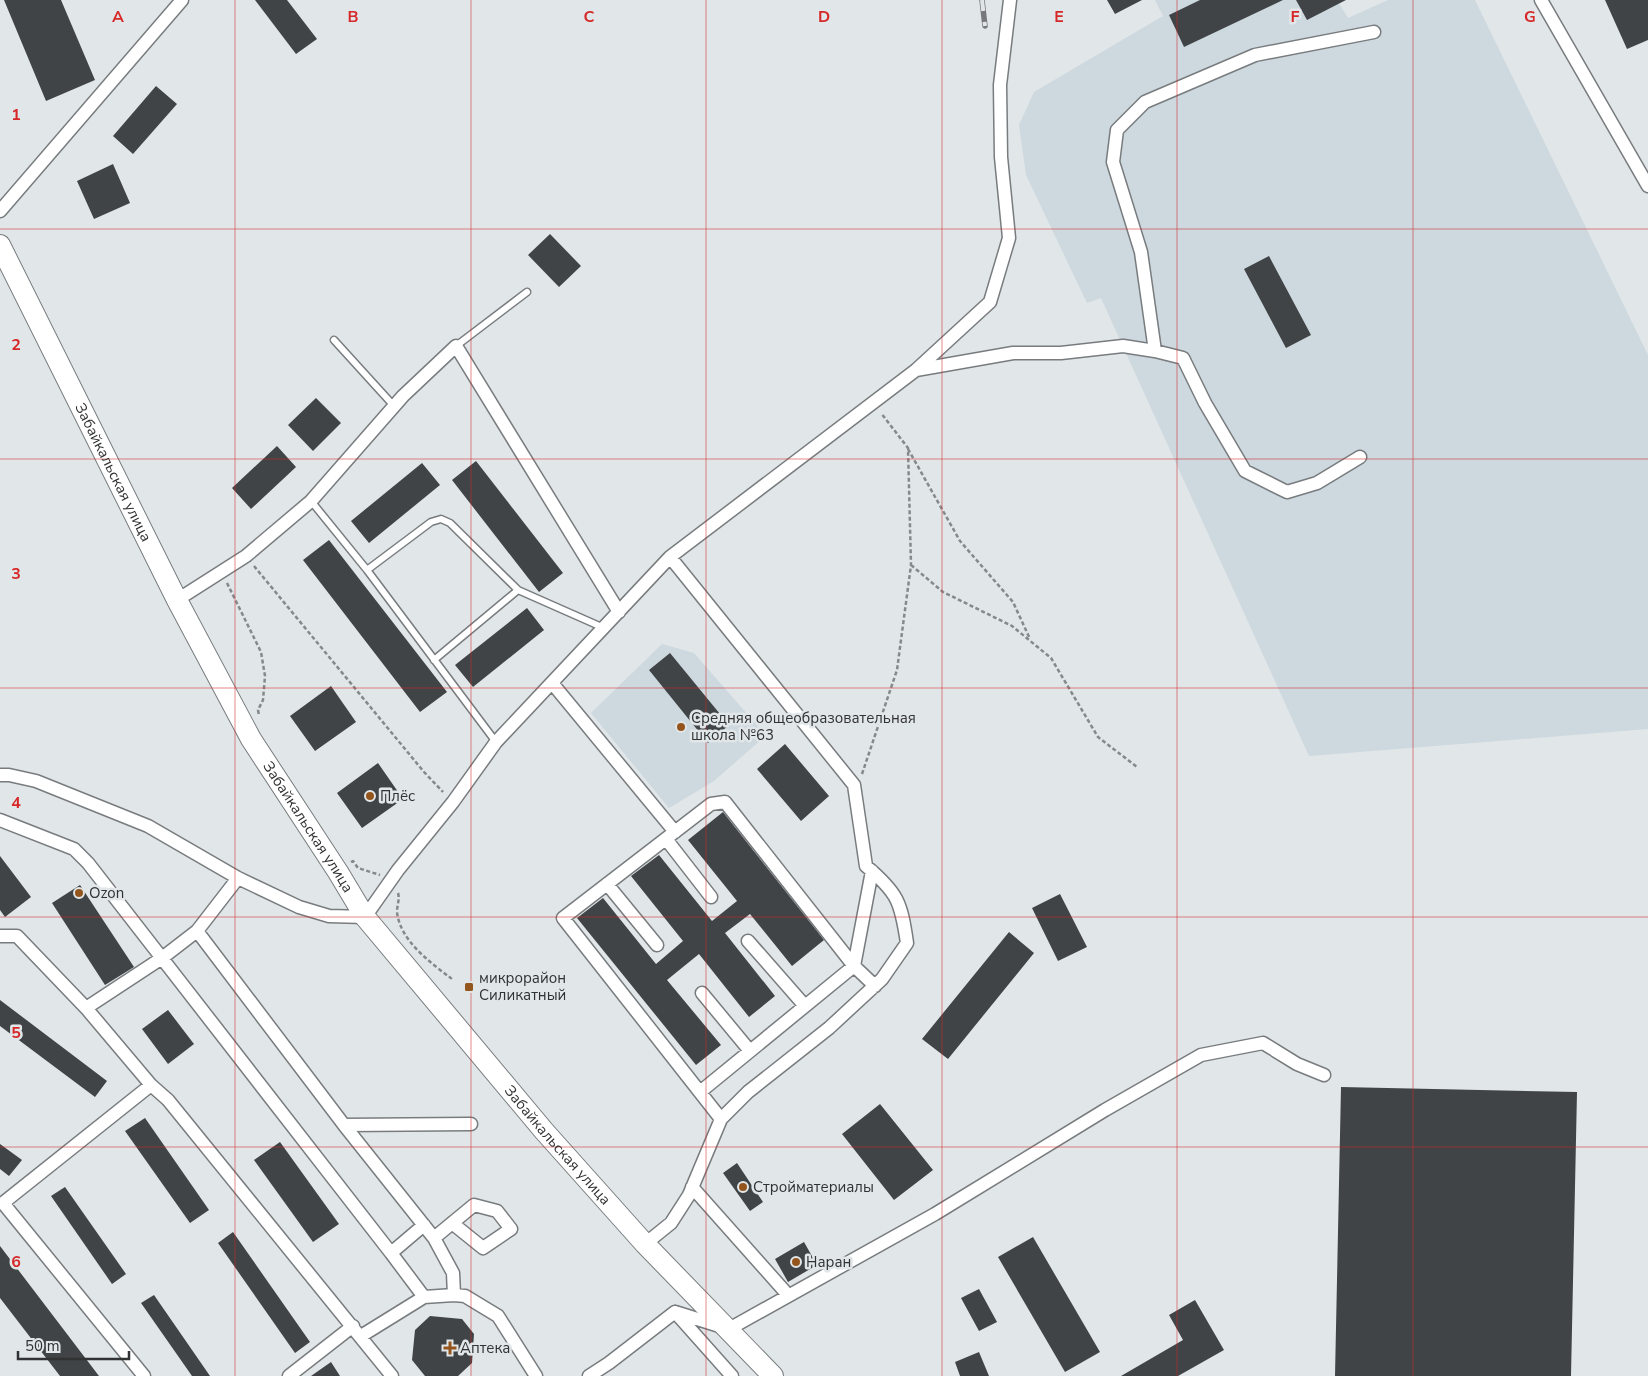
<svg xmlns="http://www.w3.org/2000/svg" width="1648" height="1376" font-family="'Nunito Sans',sans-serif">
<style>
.built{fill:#cdd8df}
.building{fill:#404446}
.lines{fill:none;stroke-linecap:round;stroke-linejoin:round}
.lane-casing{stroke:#787c7e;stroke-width:9}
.street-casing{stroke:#787c7e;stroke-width:15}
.primary-casing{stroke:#787c7e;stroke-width:22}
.path{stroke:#86898b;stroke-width:2.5;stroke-dasharray:4 2.5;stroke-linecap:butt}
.lane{stroke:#fff;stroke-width:6}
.street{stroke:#fff;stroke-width:12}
.primary{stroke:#fff;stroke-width:20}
.rail-casing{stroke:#76787a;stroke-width:5.5}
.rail{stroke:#e1e6e9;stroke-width:4;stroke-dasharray:11;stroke-linecap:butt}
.grid{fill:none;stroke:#d62828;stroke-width:1;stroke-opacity:0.55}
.poi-dot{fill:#94551d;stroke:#e1e6e9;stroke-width:2}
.labels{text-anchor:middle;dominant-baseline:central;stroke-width:5;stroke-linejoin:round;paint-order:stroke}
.street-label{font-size:15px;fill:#313233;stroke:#e1e6e9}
.poi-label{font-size:15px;fill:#313233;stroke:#e1e6e9;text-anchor:start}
.grid-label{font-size:16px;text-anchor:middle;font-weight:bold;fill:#d62828;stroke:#e1e6e9;stroke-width:5;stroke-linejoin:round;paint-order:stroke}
</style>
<rect width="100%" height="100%" fill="#e1e6e9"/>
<path class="built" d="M1155,0H1337L1348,18L1388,0H1475L1648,355V729L1309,756L1101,298L1087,303L1026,175L1019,125L1034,92L1163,16Z
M662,644L694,653L762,731L763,738L714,781L669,808L591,713Z"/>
<path class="building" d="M4,0H61L95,80L46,101Z
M255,0H287L317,39L296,54Z
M1107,0H1142L1115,14Z
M1200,0H1283L1184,47L1169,15Z
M1296,0H1346L1307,20Z
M1605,0H1648V40L1627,49Z
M156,86L177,104L133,154L113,136Z
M113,164L130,203L94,219L77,181Z
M550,234L581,266L559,287L528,255Z
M1269,256L1311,335L1286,348L1244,269Z
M316,398L341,423L313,451L288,425Z
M277,446L296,467L251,509L232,488Z
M476,461L563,573L539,592L452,480Z
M422,463L440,485L369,543L351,521Z
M329,540L447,692L420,712L303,560Z
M527,608L544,630L473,687L455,665Z
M670,653L729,725L708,743L649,670Z
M331,686L356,722L315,751L290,716Z
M785,744L829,796L801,821L757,769Z
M378,763L403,799L362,828L337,793Z
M723,812L824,940L792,966L750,914L725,933L775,996L749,1017L699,954L667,980L721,1045L696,1065L577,918L603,898L656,964L683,941L631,876L659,855L712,921L737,901L688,840Z
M0,856L31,897L5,917L0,910Z
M80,885L134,967L105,985L52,903Z
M1060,894L1087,947L1058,961L1032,908Z
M1009,932L1034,953L948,1059L922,1039Z
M0,1000L107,1081L95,1097L0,1026Z
M168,1010L194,1044L168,1064L142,1029Z
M1341,1087L1577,1092L1571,1376H1335Z
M880,1104L933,1170L894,1200L842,1134Z
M145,1118L209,1210L190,1223L125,1131Z
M280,1142L339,1224L313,1242L254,1160Z
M0,1144L22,1160L9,1176L0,1169Z
M737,1163L763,1202L750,1211L723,1173Z
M65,1187L126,1274L112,1284L51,1196Z
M233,1232L310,1342L295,1353L218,1243Z
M1033,1237L1100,1352L1065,1372L998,1257Z
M804,1242L817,1265L788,1282L775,1259Z
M0,1246L99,1376H60L0,1298Z
M979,1289L997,1322L979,1331L961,1298Z
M154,1295L210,1376H192L141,1303Z
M1195,1300L1224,1350L1178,1376H1121L1183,1340L1169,1315Z
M430,1316L462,1319L474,1334L472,1363L458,1376H425L412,1360L415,1330Z
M979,1352L989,1376H960L955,1362Z
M331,1362L340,1376H311Z"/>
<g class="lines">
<g class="lane-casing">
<path id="lane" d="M334,340L394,406
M456,346L527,292
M311,501L367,570L431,522L441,519L450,523L518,590L604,628
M367,570L496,742
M434,660L518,590"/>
</g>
<g class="street-casing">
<path id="street" d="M1541,0L1648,186
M0,211L182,0
M1155,351L1183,358L1205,403L1245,471L1287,492L1317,483L1360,457
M916,370L1013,353H1061L1123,346L1155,351L1141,252L1113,162L1117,130L1145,102L1255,55L1374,32
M177,600L246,556L311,501L403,396L456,346L619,612
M552,683L675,832
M0,775H9L36,781L148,826L238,878L299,907L329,916L365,917L398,870L453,802L496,742L670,557L916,370L990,302L1009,238L1001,157L1000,85L1010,0
M0,820L74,849L88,863L391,1253
M666,839L711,897
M238,878L197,931L162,958L86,1008L151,1085L168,1100L392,1376
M607,884L657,945
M197,931L344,1125L434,1238L474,1205L497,1211L511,1229L483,1248L452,1223
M0,936H17L86,1008
M748,941L805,1006
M702,993L750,1051
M700,1092L854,966L872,871
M721,1119L563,918L711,804L725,802L854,966L875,986
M344,1125L471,1124
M692,1187L788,1295
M645,1244L671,1223L689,1195L721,1119L748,1092L829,1028L882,979L907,943C901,902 898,893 866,866L854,785L670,557
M454,1295L465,1296L498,1316L536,1376
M424,1297L454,1295L453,1273L434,1238
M675,1312L732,1376
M361,1336L424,1297L391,1253L424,1225
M144,1376L3,1203L151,1085
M289,1376L353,1326
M589,1376L609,1363L675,1312L729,1329L935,1214L1105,1110L1201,1055L1263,1043L1297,1064L1324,1075"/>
</g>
<g class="primary-casing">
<g id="primary">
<path id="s1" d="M0,245L177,600L251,739L338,872L365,917L544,1131L645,1244L773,1376"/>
</g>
</g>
<path class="path" d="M908,449L960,541L1013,602L1030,639
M911,565L943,592L1012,626L1051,658L1098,737L1137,767
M254,566L424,772L443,792
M227,583L261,652L265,676L263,700L258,710L259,715
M862,774L897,670L911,565L908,448L881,413
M351,862L353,861L358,868L380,875
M398,893C400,899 397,905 397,912C400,941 431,963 452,979"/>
<use href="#lane" class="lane"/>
<use href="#street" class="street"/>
<use href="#primary" class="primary"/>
<g class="rail-casing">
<path id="rail" d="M982,0L985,26"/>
</g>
<use href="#rail" class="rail"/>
</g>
<path class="grid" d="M235,0V1376M471,0V1376M706,0V1376M942,0V1376M1177,0V1376M1413,0V1376M0,229H1648M0,459H1648M0,688H1648M0,917H1648M0,1147H1648"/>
<g class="poi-dot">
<circle cx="681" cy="727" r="5"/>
<circle cx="370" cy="796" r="5"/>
<circle cx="79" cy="893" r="5"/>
<rect x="464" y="982" width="10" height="10" rx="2.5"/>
<circle cx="743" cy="1187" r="5"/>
<circle cx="796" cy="1262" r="5"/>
<path d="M447.5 1340.5h5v5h5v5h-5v5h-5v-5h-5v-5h5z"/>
</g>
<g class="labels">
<g class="street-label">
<text stroke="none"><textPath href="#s1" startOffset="254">Забайкальская улица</textPath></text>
<text stroke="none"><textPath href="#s1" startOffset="659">Забайкальская улица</textPath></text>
<text stroke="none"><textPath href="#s1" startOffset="1064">Забайкальская улица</textPath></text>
</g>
<g class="poi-label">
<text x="691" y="718">Средняя общеобразовательная<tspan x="691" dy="17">школа №63</tspan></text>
<text x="380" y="796">Плёс</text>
<text x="89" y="893">Ozon</text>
<text x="479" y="978">микрорайон<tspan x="479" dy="17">Силикатный</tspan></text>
<text x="753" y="1187">Стройматериалы</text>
<text x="806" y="1262">Наран</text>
<text x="460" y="1348">Аптека</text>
</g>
</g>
<g class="grid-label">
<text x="118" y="22">A</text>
<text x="353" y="22">B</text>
<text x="589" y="22">C</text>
<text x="824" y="22">D</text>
<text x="1059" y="22">E</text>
<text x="1295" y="22">F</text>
<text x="1530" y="22">G</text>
<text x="16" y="120">1</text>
<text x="16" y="350">2</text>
<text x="16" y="579">3</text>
<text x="16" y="808">4</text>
<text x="16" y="1038">5</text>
<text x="16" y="1267">6</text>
</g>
<path d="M18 1351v8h111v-8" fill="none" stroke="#313233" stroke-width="2.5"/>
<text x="25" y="1351" font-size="15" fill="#313233" stroke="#e1e6e9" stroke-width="4" paint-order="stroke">50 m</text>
</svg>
